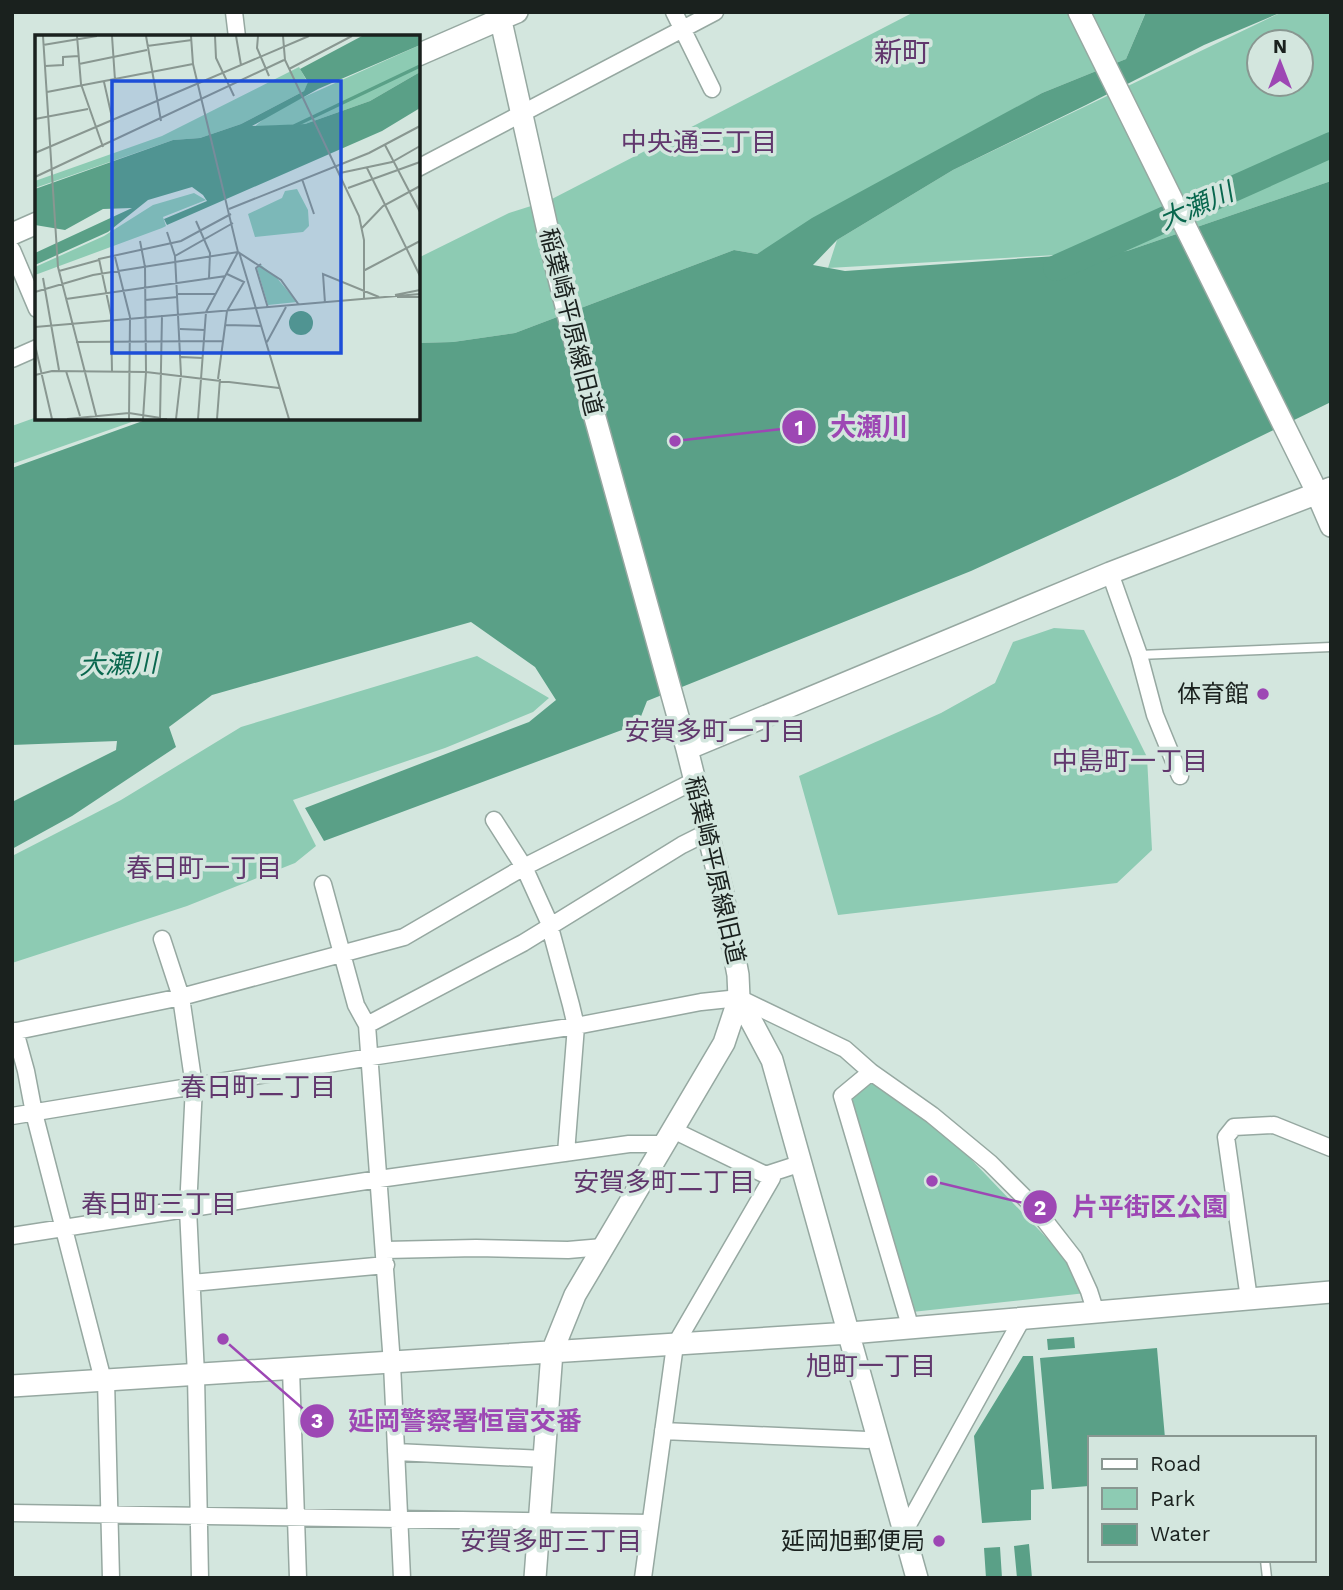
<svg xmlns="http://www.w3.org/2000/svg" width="1343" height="1590" font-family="'Work Sans','Noto Sans JP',sans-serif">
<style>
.green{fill:#8dcbb3;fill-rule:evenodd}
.water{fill:#5aa087}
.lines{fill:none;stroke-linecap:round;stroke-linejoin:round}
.river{stroke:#5aa087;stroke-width:26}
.service-casing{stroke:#96a8a1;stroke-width:11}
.minor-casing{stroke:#96a8a1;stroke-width:19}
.tertiary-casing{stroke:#96a8a1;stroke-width:24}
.service{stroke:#fff;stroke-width:8}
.minor{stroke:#fff;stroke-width:16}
.tertiary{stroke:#fff;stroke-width:21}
.poi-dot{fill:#9d47b4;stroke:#d3e6de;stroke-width:2.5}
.labels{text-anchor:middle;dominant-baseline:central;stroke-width:7;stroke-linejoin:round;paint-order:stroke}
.street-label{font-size:24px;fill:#1a211e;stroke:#d3e6de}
.poi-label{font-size:24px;fill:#1a211e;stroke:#d3e6de;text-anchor:end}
.neighbourhood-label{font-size:26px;fill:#61376d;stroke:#d3e6de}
.water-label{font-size:26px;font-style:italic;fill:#09674e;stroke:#d3e6de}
.quarter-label{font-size:28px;fill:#61376d;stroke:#d3e6de}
.inset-river{fill:none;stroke:#5aa087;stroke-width:3.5}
.inset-road{fill:none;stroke:#899791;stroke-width:2}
.view{fill:#1d4ed8;fill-opacity:0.15;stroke:#1d4ed8;stroke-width:3.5}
.inset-edge{fill:none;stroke:#1a211e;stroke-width:3.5}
.leader{fill:none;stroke:#9d47b4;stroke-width:2.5}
.callout-dot{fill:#9d47b4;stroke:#d3e6de;stroke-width:2.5}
.mark-label{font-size:21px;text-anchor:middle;font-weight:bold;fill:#fff}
.callout-label{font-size:26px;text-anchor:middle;font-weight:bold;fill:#9d47b4;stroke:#d3e6de;stroke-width:7;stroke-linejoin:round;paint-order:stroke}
</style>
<rect width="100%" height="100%" fill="#d3e6de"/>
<path class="green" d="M914,12H1144L1145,14L1126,59L1042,93L757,254L734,250L515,333L453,342L418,343V258L509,213L550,200Z
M1282,12H1331V181L1127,251L828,268L837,240L953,170ZM1259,42H1301V84H1259Z
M37,417V418H143L12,464V426Z
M1054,628L1084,630L1147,757L1152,850L1117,883L838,915L799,776L941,713L995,683L1013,642Z
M477,656L549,698L533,712L445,748L293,800L316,846L295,863L187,906L12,963L14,855L121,800L241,727Z
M869,1077L918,1112L967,1155L1063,1255L1086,1293L912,1312L846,1095Z"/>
<path class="water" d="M1146,12H1282L1204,45L1086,105L953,170L837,240L813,265L845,271L1127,251L1331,181V402L1177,477L971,571L647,701L638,724L324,841L305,808L529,722L556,700L535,667L471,622L212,695L169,727L176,747L72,816L12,849V802L116,750L117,741L12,745V468L151,418H418V343L453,342L515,333L734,250L757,254L812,218L1042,93L1126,59Z
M1074,1337L1075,1348L1048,1350L1047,1339Z
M1157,1348L1165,1438H1089V1486L1052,1489L1040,1358Z
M1023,1356H1033L1044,1489L1031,1490V1520L982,1523L974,1436Z
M1029,1544L1032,1578H1017L1014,1546Z
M1000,1547L1002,1578H986L984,1548Z"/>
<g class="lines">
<path class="river" d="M1056,268L1331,145"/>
<g class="service-casing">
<path id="service" d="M1139,655L1331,647
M1265,1560L1267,1578"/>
</g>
<g class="minor-casing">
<path id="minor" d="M234,12L237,37
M674,12L712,89
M418,168L715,12
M12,250L37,309
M12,359L37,348
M1110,573L1139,655L1155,715L1180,776
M494,820L524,867L548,920L571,1005L576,1026L566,1153
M323,884L356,1005L367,1025
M162,939L181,997L194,1086L188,1209L196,1375L200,1578
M15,1031L26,1071L34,1113L103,1380
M12,1032L181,997L404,937L524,867L696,780
M871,1072L842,1096L911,1329
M12,1116L371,1057L576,1026L701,1002L739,998L845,1049L871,1072L932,1115L990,1163L1035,1208L1074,1258L1089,1291L1096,1313
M765,1175L802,1163
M12,1236L379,1179L629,1144H665
M385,1250L476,1248L568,1250L603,1247
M192,1283L386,1265
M1249,1299L1226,1137L1234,1127L1274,1125L1331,1148
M291,1369L298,1578
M106,1380L111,1578
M663,1431L867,1440L878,1437
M396,1452L544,1459
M12,1513L650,1523
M904,1532L1022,1319
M402,1578L392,1364L367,1025L523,943L682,845L708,832
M643,1578L675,1345L772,1178L673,1130"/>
</g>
<g class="tertiary-casing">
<path id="tertiary" d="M499,12L555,263L586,385L687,749L722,890L738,975L739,998L724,1043L575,1295L552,1352L535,1578
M1079,12L1312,482L1331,526
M418,55L517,12
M12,234L37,223
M687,749L1110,573L1331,488
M739,998L772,1060L917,1578
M12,1386L850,1333L1331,1292"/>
</g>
<use href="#service" class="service"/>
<use href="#minor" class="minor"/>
<use href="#tertiary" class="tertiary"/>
</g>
<g class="poi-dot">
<circle cx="1263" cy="694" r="7"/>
<circle cx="939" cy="1541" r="7"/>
</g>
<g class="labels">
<g class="street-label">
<text transform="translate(571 322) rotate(76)">稲葉崎平原線旧道</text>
<text transform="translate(715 870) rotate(77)">稲葉崎平原線旧道</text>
</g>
<g class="poi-label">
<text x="1249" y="694">体育館</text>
<text x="925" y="1541">延岡旭郵便局</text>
</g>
<g class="neighbourhood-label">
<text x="699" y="142">中央通三丁目</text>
<text x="715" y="731">安賀多町一丁目</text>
<text x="1130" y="761">中島町一丁目</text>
<text x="204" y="868">春日町一丁目</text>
<text x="258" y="1087">春日町二丁目</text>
<text x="664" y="1182">安賀多町二丁目</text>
<text x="159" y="1204">春日町三丁目</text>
<text x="871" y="1366">旭町一丁目</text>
<text x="551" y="1541">安賀多町三丁目</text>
</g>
<g class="water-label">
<text transform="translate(1196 206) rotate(-24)">大瀬川</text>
<text transform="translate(118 664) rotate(-2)">大瀬川</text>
</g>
<g class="quarter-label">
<text x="902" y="52">新町</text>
</g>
</g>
<g transform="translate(35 35)">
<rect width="385" height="385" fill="#d3e6de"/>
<path d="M385,10V37L335,66L270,89L219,92L240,75ZM264,32L273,48L269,56L206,89L165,103L138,105L0,153V146L127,101ZM262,154L273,175L274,191L268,197L220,202L213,179L247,163L250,156ZM159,158L171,165L128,182L131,191L127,193L0,240V232L69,201L118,170ZM226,230L242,243L262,267L233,270L222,233Z" fill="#8dcbb3"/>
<path d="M327,1H385V10L283,54L217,91L270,89L335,66L385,37V73L347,96L132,190L129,184L172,166L168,160L157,152L113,165L73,197L0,230V218L97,173L68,174L30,195L0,190V154L138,105L165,103L206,89L269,56L273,47L265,34ZM254 288a12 12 0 1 1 24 0a12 12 0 1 1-24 0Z" fill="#5aa087"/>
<path class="inset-river" d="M259,91L385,31"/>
<path class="inset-road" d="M8,1L23,232L62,384M42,1L46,49L68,112M77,1L80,45M111,1L126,86M156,1L158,29L203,217L171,277L163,384M180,1L181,23L199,61M201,1L206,30M223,1L222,13L234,41M248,1L250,25L324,181L329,205V265M8,10L62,1M112,11L157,5M44,29L112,15M10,31L28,30V22L44,21M254,34L317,1M69,47L78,87M12,57L158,29M0,84L53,74M350,110L385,177M0,118L274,1M332,133L385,241M305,138L357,127L385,111M0,142L249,25M267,144L279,179M313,153L385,127M194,174L334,118L385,91M161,186L175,218L174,243M327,193L348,171L385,151M132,197L140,221M105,206L110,232L111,337M204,217L254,384M80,222L95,282M226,229L221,233L233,273M330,235L385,206M24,236L64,225M8,243L24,335M0,257L58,240L203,217L246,245L264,270M143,259H180M360,260L385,255M362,262H385M31,264L191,241M110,265L143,262M290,268L288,239L344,262M190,290L227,291M0,292L385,259M145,294L170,295M41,307L188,306M232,307L251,272M0,310L17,384M146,322L168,323M31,336L45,381M77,337L76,280L64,224L146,206L196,179M0,340L17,336L111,337L244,353M183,344L192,276L209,247L192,239M32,384L94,378L132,384M94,384L95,282M108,384L111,337M125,384L127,280M141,384L146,340L140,221L198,188M182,384L185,344"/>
<path class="view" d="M77,46H306V318H77Z"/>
<rect width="385" height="385" class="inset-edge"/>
</g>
<path class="leader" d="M675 441L799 427M932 1181L1040 1207M223 1339L317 1421"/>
<g class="callout-dot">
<circle cx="675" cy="441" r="7"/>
<circle cx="932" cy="1181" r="7"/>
<circle cx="223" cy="1339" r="7"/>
<circle cx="799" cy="427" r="18"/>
<circle cx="1040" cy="1207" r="18"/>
<circle cx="317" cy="1421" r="18"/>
</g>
<g class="mark-label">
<text x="799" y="435">1</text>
<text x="1040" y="1215">2</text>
<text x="317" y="1428">3</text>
</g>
<g class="callout-label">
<text x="869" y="436">大瀬川</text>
<text x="1150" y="1216">片平街区公園</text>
<text x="465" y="1430">延岡警察署恒富交番</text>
</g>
<rect width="1343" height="1590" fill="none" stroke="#1a211e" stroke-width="28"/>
<rect x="1088" y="1436" width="228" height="126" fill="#d3e6de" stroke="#899791" stroke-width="2"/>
<rect x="1102" y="1459" width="35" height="10" fill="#ffffff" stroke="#899791" stroke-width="2"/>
<text x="1150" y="1471" font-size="21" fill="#1a211e">Road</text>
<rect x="1102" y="1488" width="35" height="21" fill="#8dcbb3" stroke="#899791" stroke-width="2"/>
<text x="1150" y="1506" font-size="21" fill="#1a211e">Park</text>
<rect x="1102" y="1524" width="35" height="21" fill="#5aa087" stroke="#899791" stroke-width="2"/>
<text x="1150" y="1541" font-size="21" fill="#1a211e">Water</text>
<g transform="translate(1280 63)"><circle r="33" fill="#d3e6de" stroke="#899791" stroke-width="2"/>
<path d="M0-5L12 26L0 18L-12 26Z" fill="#9d47b4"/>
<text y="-10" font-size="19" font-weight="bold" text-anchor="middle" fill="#1a211e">N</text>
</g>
</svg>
